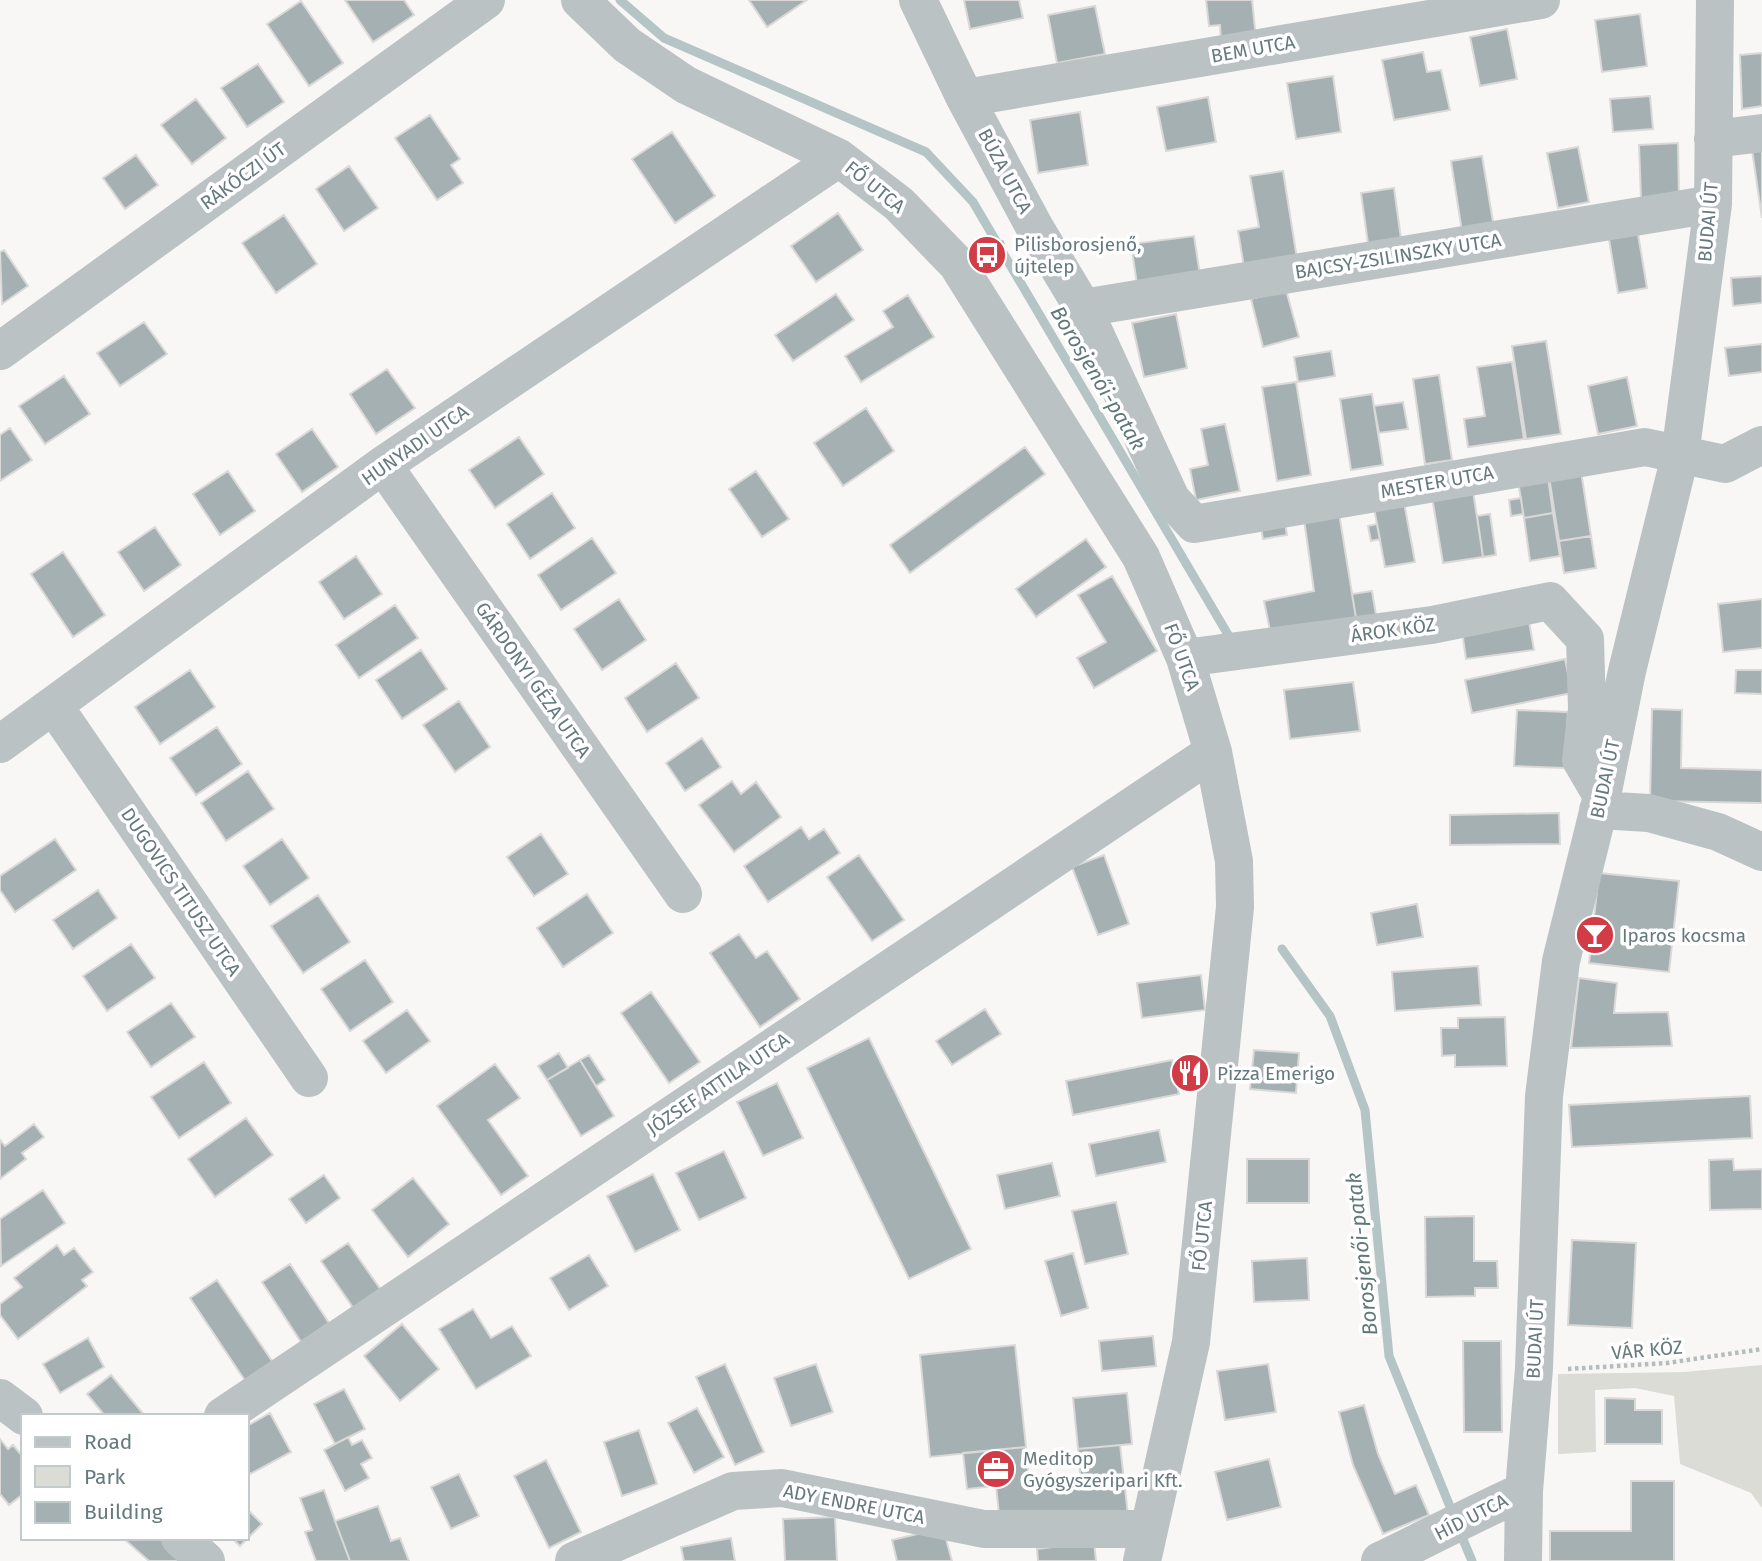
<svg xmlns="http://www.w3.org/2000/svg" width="1762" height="1561" font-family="'Fira Sans',sans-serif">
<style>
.green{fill:#dadcd5}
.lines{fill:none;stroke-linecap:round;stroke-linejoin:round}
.stream{stroke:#b5c4c4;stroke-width:9}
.building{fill:#a5b0b2;stroke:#dad9d8;stroke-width:2}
.path{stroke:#b6bbbc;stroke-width:4.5;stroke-dasharray:3.5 3.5;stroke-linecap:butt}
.minor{stroke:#bbc2c3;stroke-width:38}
.labels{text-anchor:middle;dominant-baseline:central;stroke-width:7;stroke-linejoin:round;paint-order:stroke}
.street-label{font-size:19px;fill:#667a7d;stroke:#fff}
.poi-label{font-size:19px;fill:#667a7d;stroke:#fff;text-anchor:start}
.water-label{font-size:21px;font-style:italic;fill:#607877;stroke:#fff}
</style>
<rect width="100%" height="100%" fill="#f8f7f6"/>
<path class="green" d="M1762,1365V1508L1751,1493L1680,1464L1674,1396L1635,1388L1595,1390L1596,1452L1558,1454V1374L1684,1372Z"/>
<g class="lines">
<path class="stream" d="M620,0L664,38L926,152L973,202L1230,638
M1282,949L1330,1016L1365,1110L1389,1356L1453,1514
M1459,1530L1472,1561"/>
</g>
<path class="building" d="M345,0H404L414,15L373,42Z
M749,0H807L767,27Z
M964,0H1019L1023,18L970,29Z
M1206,0H1252L1256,38L1221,42L1220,25L1209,26Z
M301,1L343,63L309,86L267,24Z
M1095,6L1105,54L1057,63L1048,15Z
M1640,14L1647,66L1602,72L1595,20Z
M1507,29L1517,79L1480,86L1470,37Z
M1423,52L1427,72L1441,70L1450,110L1394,120L1382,60Z
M1762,53V106L1742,109L1740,55Z
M258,64L284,102L247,127L221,88Z
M1333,76L1341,132L1296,139L1287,83Z
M1650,96L1653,129L1613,132L1610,99Z
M1208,97L1216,142L1166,151L1157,107Z
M196,99L226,138L192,164L161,125Z
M1080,112L1088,165L1038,173L1030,120Z
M430,115L460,159L451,165L463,183L437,200L395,138Z
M672,132L715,196L675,223L632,159Z
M1678,143L1679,198L1641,199L1639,145Z
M1578,147L1589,202L1558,208L1547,153Z
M1762,148V218L1752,150Z
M136,155L158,185L125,209L103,178Z
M1482,156L1495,234L1463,238L1451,161Z
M349,166L378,208L344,231L316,189Z
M1283,171L1298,265L1245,273L1238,231L1259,227L1250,176Z
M1394,188L1402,246L1369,251L1361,193Z
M838,213L863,250L816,282L791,246Z
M284,215L317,264L276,293L242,243Z
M1638,234L1647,288L1618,293L1609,239Z
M1194,236L1200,275L1137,284L1131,244Z
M4,250L28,286L2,304L0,252Z
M1762,276V303L1733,306L1731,278Z
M1286,290L1299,337L1263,347L1251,299Z
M836,294L854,320L793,361L775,335Z
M908,295L934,337L861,382L845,356L893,327L883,311Z
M1176,314L1187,368L1144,377L1132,323Z
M144,322L167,354L120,386L97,353Z
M1546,341L1561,434L1526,439L1512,346Z
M1762,344V372L1729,376L1725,348Z
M1331,351L1335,376L1298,382L1294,357Z
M1512,362L1524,439L1468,447L1464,419L1485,416L1477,367Z
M387,369L415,408L376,434L350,394Z
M1439,375L1452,460L1425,464L1413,379Z
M64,376L90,414L45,444L19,406Z
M1627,377L1637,426L1598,434L1588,386Z
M1296,382L1311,475L1277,481L1262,387Z
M1372,394L1383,465L1351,470L1340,399Z
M1403,402L1408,429L1379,433L1374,406Z
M866,408L894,451L843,486L814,443Z
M1225,424L1240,491L1196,500L1190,469L1208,465L1201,429Z
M10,428L32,460L0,481V435Z
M312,429L338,467L302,492L276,454Z
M519,437L544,474L495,508L469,470Z
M1025,447L1045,474L910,573L890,545Z
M1580,465L1591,536L1559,541L1548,470Z
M1547,470L1553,513L1524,518L1517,475Z
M228,471L255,511L220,535L193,494Z
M756,471L789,519L762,537L729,489Z
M1472,484L1483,557L1443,563L1431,491Z
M552,493L575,528L530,559L507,524Z
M1403,497L1415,562L1385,567L1373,503Z
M1521,498L1523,514L1511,516L1509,500Z
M1338,507L1356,618L1272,640L1264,601L1314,591L1303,512Z
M1553,513L1560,556L1530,561L1524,518Z
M1490,514L1496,555L1483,557L1477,516Z
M1284,517L1287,535L1263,539L1260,521Z
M1377,524L1380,539L1371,541L1368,526Z
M155,527L181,565L144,591L118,552Z
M1591,536L1596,568L1564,573L1559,541Z
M592,538L616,573L561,610L538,575Z
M1086,539L1106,567L1036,617L1016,589Z
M63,552L105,615L73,637L31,574Z
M356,556L382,594L344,619L319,582Z
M1112,576L1157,651L1094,688L1077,658L1106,642L1078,595Z
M1372,591L1376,615L1356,618L1352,594Z
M619,599L646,640L602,670L574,629Z
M1762,599V648L1723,652L1718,604Z
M395,605L418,638L359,678L336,645Z
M1529,622L1534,650L1466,659L1462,631Z
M421,650L447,689L402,719L376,680Z
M1565,659L1572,693L1472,713L1465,680Z
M676,663L699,698L647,732L625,698Z
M190,670L215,707L160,744L135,707Z
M1736,670H1762V694L1735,693Z
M1353,682L1360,731L1290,739L1284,690Z
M459,701L490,747L455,772L423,725Z
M1652,709L1682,710L1681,768L1762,770V803L1650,801Z
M1517,710L1568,712L1565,768L1514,766Z
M217,727L242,764L196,795L170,758Z
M702,738L721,767L685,791L666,763Z
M248,771L274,809L226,841L201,803Z
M732,781L741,794L756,782L781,817L734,852L699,805Z
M1559,813L1560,844L1450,845V815Z
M801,827L809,839L824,829L840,853L768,902L744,866Z
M541,834L568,874L534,896L507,857Z
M55,839L76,870L15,912L0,890V876Z
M282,839L309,878L270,905L243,866Z
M859,855L904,920L872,941L827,877Z
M1104,855L1129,924L1098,935L1072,867Z
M1599,873L1679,881L1669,972L1589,963Z
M98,890L117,918L73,949L53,920Z
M587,894L613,933L563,967L537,928Z
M318,895L350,942L303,973L271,926Z
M1417,904L1423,937L1377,945L1371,913Z
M739,934L756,958L767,951L800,999L760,1027L710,953Z
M131,944L155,978L107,1011L83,976Z
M365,960L393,1002L350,1031L321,989Z
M1478,966L1481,1005L1395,1011L1392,972Z
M1201,975L1205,1010L1142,1018L1137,983Z
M1579,978L1617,983L1614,1013L1668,1012L1672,1046L1571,1048Z
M651,992L700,1062L669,1083L621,1013Z
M171,1003L195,1037L151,1067L127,1032Z
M985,1009L1001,1034L952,1065L936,1041Z
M407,1010L430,1041L386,1073L363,1041Z
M1505,1017L1507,1066L1455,1067V1055L1442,1056L1441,1028H1458V1018Z
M869,1038L971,1249L909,1279L807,1068Z
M1254,1050L1299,1053L1296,1093L1250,1089Z
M559,1053L568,1068L547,1080L538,1066Z
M589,1055L605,1080L596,1086L580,1060Z
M580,1060L614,1116L581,1136L547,1080Z
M1172,1060L1179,1094L1073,1115L1066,1081Z
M204,1062L231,1103L179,1138L151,1097Z
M495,1064L520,1098L488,1120L528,1176L501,1195L437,1106Z
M777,1083L803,1138L763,1156L737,1102Z
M1750,1096L1752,1138L1572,1147L1569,1105Z
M246,1118L273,1155L215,1197L188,1159Z
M34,1124L44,1137L22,1153L26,1159L0,1179V1140L5,1146Z
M1159,1130L1166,1162L1096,1176L1089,1144Z
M724,1151L746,1198L699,1220L676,1173Z
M1247,1159H1309V1203H1247Z
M1733,1159L1734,1170L1762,1169V1209L1710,1210L1709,1160Z
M1052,1163L1060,1196L1005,1209L997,1175Z
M653,1174L680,1230L635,1252L607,1196Z
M324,1175L340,1198L306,1223L289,1199Z
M413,1178L449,1224L408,1257L372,1210Z
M43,1190L65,1223L1,1266L0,1219Z
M1116,1202L1128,1254L1085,1264L1072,1211Z
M1474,1216V1261H1497L1498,1288H1475V1296L1426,1297L1425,1217Z
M1572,1240L1636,1243L1632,1328L1568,1325Z
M348,1243L381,1290L354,1309L321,1261Z
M57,1245L64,1255L74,1248L93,1272L82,1280L87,1286L18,1339L0,1315V1304L22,1287L14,1278Z
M1073,1253L1088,1308L1061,1316L1045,1261Z
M589,1255L608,1286L569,1310L550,1278Z
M1307,1258L1309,1300L1254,1302L1252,1261Z
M290,1264L329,1323L301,1342L262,1282Z
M217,1280L274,1364L246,1382L190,1298Z
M473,1309L491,1338L512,1326L531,1356L476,1389L439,1329Z
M402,1324L439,1369L400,1401L364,1356Z
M1153,1336L1156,1366L1102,1371L1099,1341Z
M88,1338L104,1367L60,1393L43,1364Z
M1463,1341H1501L1502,1432H1464Z
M1015,1345L1026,1447L930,1457L920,1355Z
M725,1364L764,1452L735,1465L696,1377Z
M816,1364L833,1412L791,1426L774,1378Z
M1268,1364L1276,1412L1225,1420L1217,1371Z
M111,1375L145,1416H105L87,1394Z
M344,1389L365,1429L335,1444L314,1404Z
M1127,1393L1132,1444L1078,1449L1073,1398Z
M1605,1398L1635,1399V1410H1662V1444H1605Z
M1364,1405L1378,1454L1395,1494L1416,1485L1429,1515L1383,1534L1353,1465L1339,1412Z
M697,1408L724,1457L694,1473L668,1423Z
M270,1413L291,1452L250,1474L247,1468V1426Z
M639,1430L657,1484L622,1496L604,1442Z
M348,1437L352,1445L362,1440L372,1458L361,1464L369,1478L345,1491L324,1450Z
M0,1439L8,1449L13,1445L23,1457V1494L9,1505L0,1494Z
M1120,1445L1128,1515L1000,1523L996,1486L967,1489L963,1453L1026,1447L1030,1490L1081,1485L1078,1449Z
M1269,1459L1281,1507L1227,1520L1215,1472Z
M546,1460L581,1532L549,1548L514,1476Z
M459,1474L479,1516L451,1529L431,1487Z
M1631,1481H1674V1561H1550V1531H1631Z
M324,1490L335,1521L350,1561H316L305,1532L312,1530L300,1498Z
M378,1506L391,1541L400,1538L409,1561H350L335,1521Z
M247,1509L262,1524L240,1546L232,1538H247Z
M835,1517L837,1561H785L783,1519Z
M943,1528L952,1561H897L892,1540Z
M123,1538H167L193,1561H149Z
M731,1538L735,1561H684L681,1547Z
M1094,1542L1096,1561H1038L1037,1549Z"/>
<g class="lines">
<path class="path" d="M988,249L1006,241
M1568,1369L1667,1363L1762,1349"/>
<path class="minor" d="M580,0L627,45L686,85L839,158L899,204L957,264L1141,557L1185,658L1213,752L1234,861L1235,907L1191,1342L1142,1561
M918,0L965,98L1035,228L1083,308L1171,499L1194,524L1645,447L1725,464L1762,445
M965,98L1541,0
M1713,139L1762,133
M1083,308L1713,204
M0,351L486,0
M383,465L683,894
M1185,658L1432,625L1550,601L1585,639L1587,709L1581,760L1602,796
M54,706L309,1078
M0,744L383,465L839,158
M1598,810L1649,813L1718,832L1762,852
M0,1398L24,1416
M223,1416L1213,752
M180,1538L206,1561
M574,1561L733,1491L782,1488L984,1529H1148
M1380,1561C1428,1538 1475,1513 1524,1491
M1523,1561L1524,1491L1534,1368L1544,1096L1561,961L1602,796L1627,671L1680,456L1713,204L1715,0"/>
</g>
<defs>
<g id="bus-disc" transform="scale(2.0125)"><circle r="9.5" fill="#d13c47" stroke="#fff"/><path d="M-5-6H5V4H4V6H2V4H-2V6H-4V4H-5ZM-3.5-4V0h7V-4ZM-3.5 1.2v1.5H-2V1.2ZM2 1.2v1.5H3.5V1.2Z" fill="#fff"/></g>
<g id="bar-disc" transform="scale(2.0125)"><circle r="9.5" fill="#d13c47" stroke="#fff"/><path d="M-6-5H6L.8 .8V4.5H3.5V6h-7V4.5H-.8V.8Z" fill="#fff"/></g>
<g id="restaurant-disc" transform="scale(2.0125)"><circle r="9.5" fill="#d13c47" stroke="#fff"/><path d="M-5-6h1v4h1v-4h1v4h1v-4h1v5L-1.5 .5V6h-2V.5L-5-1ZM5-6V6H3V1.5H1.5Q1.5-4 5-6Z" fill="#fff"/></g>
<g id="office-disc" transform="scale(2.0125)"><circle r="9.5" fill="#d13c47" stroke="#fff"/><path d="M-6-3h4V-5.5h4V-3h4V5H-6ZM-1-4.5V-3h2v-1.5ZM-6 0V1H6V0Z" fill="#fff"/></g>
</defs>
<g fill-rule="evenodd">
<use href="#bus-disc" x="987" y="255"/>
<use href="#bar-disc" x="1595" y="935"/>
<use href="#restaurant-disc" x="1190" y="1073"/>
<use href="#office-disc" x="996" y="1469"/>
</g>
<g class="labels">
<g class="street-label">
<text transform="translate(1253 49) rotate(-10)">BEM UTCA</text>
<text transform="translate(1005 171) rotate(62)">BÚZA UTCA</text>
<text transform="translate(243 176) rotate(-36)">RÁKÓCZI ÚT</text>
<text transform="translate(875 187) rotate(39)">FŐ UTCA</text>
<text transform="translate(1708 222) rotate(-85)">BUDAI ÚT</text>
<text transform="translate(1398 256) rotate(-9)">BAJCSY-ZSILINSZKY UTCA</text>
<text transform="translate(415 445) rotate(-35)">HUNYADI UTCA</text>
<text transform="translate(1437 482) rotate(-10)">MESTER UTCA</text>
<text transform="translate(1393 630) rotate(-8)">ÁROK KÖZ</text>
<text transform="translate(1182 657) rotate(70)">FŐ UTCA</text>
<text transform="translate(533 680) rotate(55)">GÁRDONYI GÉZA UTCA</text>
<text transform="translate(1605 779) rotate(-78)">BUDAI ÚT</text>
<text transform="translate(181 892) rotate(56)">DUGOVICS TITUSZ UTCA</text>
<text transform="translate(718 1084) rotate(-34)">JÓZSEF ATTILA UTCA</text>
<text transform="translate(1202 1236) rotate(-84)">FŐ UTCA</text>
<text transform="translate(1535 1339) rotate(-87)">BUDAI ÚT</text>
<text transform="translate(1647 1350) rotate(-5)">VÁR KÖZ</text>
<text transform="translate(854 1504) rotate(11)">ADY ENDRE UTCA</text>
<text transform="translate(1471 1517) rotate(-27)">HÍD UTCA</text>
</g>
<g class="poi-label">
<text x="1014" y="244">Pilisborosjenő,<tspan x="1014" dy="22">újtelep</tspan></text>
<text x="1622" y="935">Iparos kocsma</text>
<text x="1217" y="1073">Pizza Emerigo</text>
<text x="1023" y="1458">Meditop<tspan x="1023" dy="22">Gyógyszeripari Kft.</tspan></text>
</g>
<g class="water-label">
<text transform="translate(1098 378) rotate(59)">Borosjenői-patak</text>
<text transform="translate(1362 1254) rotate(-96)">Borosjenői-patak</text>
</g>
</g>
<rect x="21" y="1414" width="228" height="126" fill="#ffffff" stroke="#c2cacb" stroke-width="2"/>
<rect x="35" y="1437" width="35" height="10" fill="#bbc2c3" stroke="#c2cacb" stroke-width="2"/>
<text x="84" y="1449" font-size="21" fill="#667a7d">Road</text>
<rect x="35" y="1466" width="35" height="21" fill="#dadcd5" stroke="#c2cacb" stroke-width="2"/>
<text x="84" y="1484" font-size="21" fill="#667a7d">Park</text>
<rect x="35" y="1502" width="35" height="21" fill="#a5b0b2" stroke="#c2cacb" stroke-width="2"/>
<text x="84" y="1519" font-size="21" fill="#667a7d">Building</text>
</svg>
